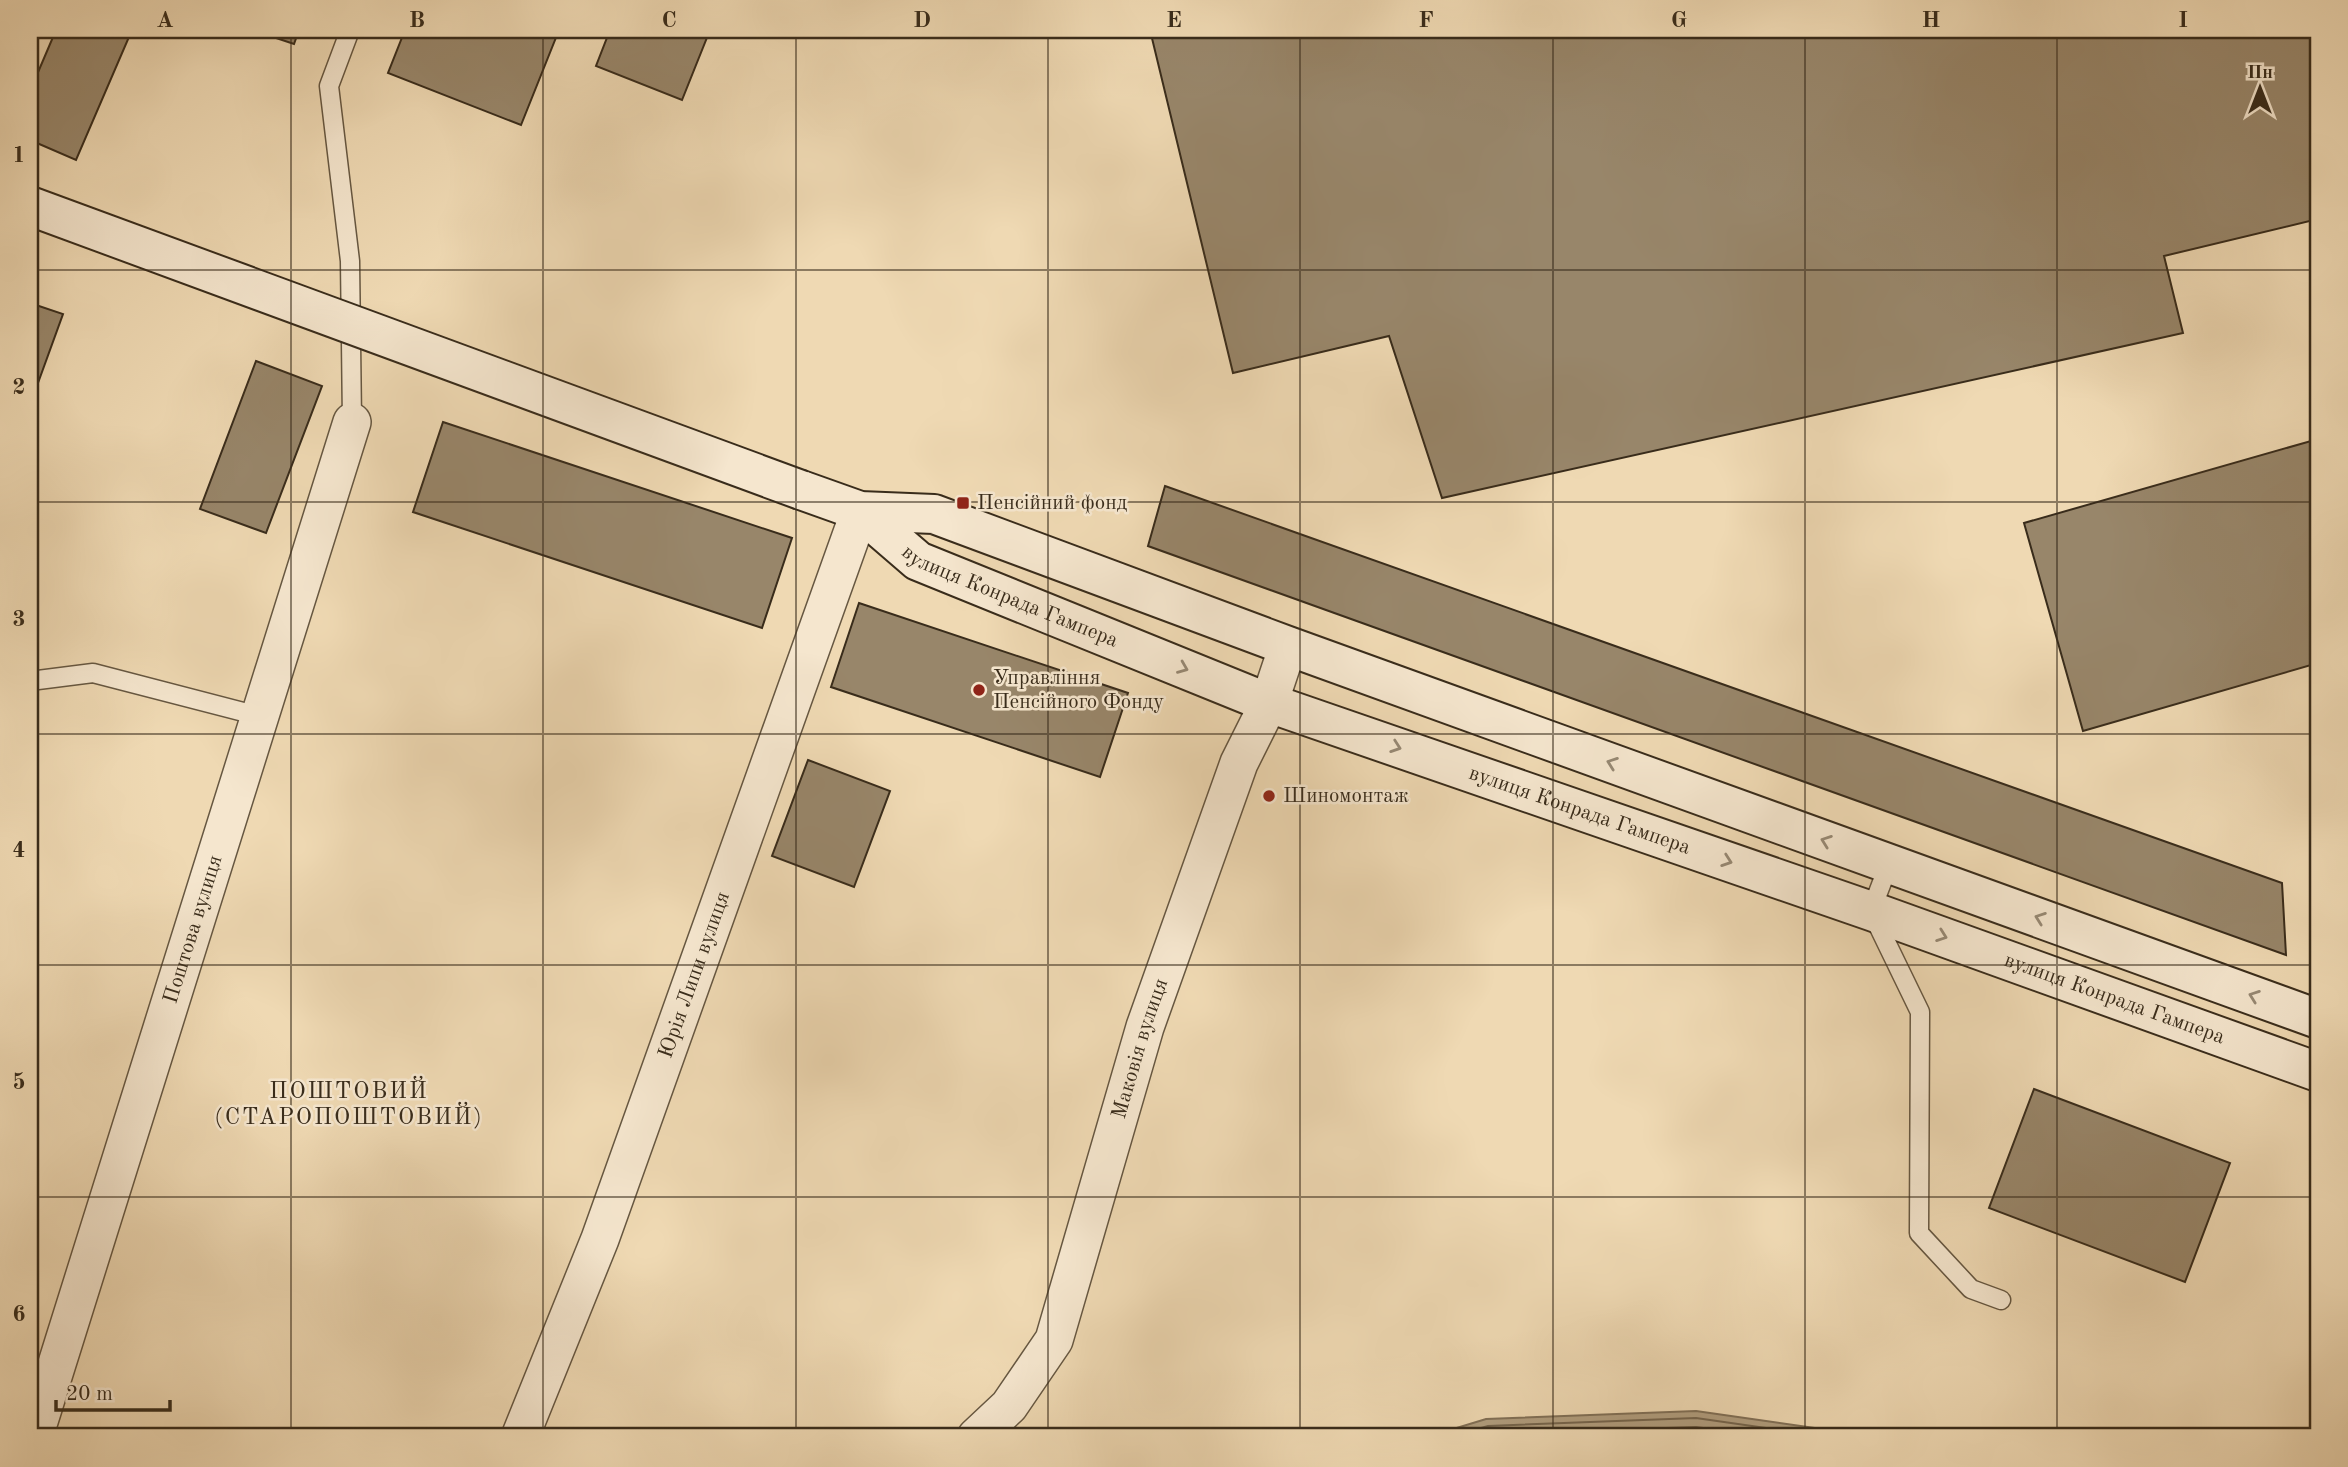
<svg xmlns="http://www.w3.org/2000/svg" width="2348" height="1467" font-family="'Old Standard TT',serif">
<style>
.water{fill:#b19e7f;stroke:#817057;stroke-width:2}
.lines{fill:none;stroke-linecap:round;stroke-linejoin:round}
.shore{stroke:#75654d;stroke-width:2}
.building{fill:#98866a;stroke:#392c1b;stroke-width:2}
.lane-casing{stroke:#665741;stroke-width:21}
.street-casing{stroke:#665741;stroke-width:40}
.secondary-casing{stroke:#392c1b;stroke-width:42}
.lane{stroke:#f5e6ce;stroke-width:18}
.street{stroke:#f5e6ce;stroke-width:37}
.secondary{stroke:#f5e6ce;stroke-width:38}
.secondary-bridge-casing{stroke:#392c1b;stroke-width:42;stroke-linecap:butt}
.secondary-bridge{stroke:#f5e6ce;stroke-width:38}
.oneway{stroke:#978974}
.grid{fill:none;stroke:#392c1b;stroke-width:2;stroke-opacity:0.55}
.poi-dot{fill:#8f2418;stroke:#f5e6ce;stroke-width:2.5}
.labels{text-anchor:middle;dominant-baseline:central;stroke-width:5;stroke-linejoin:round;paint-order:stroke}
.poi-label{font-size:21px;fill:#392c1b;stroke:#f5e6ce;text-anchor:start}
.street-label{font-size:21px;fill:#392c1b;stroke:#f5e6ce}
.neighbourhood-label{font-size:23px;letter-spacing:2px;fill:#392c1b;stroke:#f5e6ce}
.neatline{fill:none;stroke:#392c1b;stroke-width:2.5}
.grid-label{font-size:23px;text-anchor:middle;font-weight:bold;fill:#392c1b}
</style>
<rect width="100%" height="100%" fill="#efd9b3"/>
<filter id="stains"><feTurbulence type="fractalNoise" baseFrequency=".00286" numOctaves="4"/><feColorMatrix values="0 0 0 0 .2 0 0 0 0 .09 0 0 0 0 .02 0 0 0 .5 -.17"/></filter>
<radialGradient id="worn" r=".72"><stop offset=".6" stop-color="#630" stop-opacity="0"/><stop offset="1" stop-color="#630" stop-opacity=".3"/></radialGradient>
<path class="water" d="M1696,1411L1878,1437H1427L1486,1419Z"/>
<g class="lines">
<path class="shore" d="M1451,1437L1488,1426L1696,1418L1829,1437
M1480,1437L1489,1434L1696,1427L1767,1437"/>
</g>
<path class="building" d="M56,30H132L76,160L30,140V91Z
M252,30H299L294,44Z
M405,30H559L521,125L388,73Z
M610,30H710L682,100L596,66Z
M1150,30H2318V219L2164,256L2183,333L1442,498L1389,336L1233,373Z
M30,303L63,314L30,405Z
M256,361L322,386L266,533L200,509Z
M443,422L792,538L762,628L413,512Z
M2318,439V663L2083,731L2024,523Z
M1165,486L2282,883L2286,955L1148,546Z
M859,603L1128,693L1100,777L831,687Z
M808,760L890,791L854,887L772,856Z
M2034,1089L2230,1163L2185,1282L1989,1208Z"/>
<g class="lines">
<g class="lane-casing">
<path id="lane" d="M350,30L329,86L350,261L352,422
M30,681L93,673L259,716
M1889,864L1871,911L1920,1012L1919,1233L1971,1289L2001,1300"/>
</g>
<g class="street-casing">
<g id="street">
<path id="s1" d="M34,1437L352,422"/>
<path id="s2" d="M520,1437L600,1239L860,511"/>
<path id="s3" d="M976,1437L1009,1406L1054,1340L1145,1027L1239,763L1269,703L1288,646"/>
</g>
</g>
<g class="secondary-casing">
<g id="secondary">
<path d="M801,490L860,511L934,514L1288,646L2318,1019"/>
<path id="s4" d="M860,511L918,561L1266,702L1871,911L2318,1072"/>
</g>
</g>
<use href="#lane" class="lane"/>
<use href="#street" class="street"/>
<use href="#secondary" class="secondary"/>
<g class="secondary-bridge-casing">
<path id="secondary-bridge" d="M30,206L801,490"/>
</g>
<use href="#secondary-bridge" class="secondary-bridge"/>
</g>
<defs><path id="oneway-chevron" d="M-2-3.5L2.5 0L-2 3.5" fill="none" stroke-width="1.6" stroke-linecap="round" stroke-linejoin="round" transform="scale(1.75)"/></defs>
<g class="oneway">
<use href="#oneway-chevron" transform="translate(1183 668) rotate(22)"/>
<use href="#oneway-chevron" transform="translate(1396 747) rotate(19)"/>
<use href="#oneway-chevron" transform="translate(1612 763) rotate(-160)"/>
<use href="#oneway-chevron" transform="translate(1826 841) rotate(-160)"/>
<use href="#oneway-chevron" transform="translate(1727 861) rotate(19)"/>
<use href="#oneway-chevron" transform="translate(2040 918) rotate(-160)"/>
<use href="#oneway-chevron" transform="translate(1942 936) rotate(20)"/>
<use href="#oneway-chevron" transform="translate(2254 996) rotate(-160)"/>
</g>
<path class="grid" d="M291,30V1437M543,30V1437M796,30V1437M1048,30V1437M1300,30V1437M1553,30V1437M1805,30V1437M2057,30V1437M30,270H2318M30,502H2318M30,734H2318M30,965H2318M30,1197H2318"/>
<g class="poi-dot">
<rect x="956" y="496" width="14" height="14" rx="3.5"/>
<circle cx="979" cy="690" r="7"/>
<circle cx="1269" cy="796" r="7"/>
</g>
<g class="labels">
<g class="poi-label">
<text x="977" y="503">Пенсійний фонд</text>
<text x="993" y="678">Управління<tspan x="993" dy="24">Пенсійного Фонду</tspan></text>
<text x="1283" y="796">Шиномонтаж</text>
</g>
<g class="street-label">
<text stroke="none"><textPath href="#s4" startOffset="175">вулиця Конрада Гампера</textPath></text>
<text stroke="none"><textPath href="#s4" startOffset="784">вулиця Конрада Гампера</textPath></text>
<text stroke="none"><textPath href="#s1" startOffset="532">Поштова вулиця</textPath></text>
<text stroke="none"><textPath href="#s2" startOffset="494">Юрія Липи вулиця</textPath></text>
<text stroke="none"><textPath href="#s4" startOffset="1351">вулиця Конрада Гампера</textPath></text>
<text stroke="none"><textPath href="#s3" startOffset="429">Маковія вулиця</textPath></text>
</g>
<g class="neighbourhood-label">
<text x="349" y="1091">ПОШТОВИЙ<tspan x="349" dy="26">(СТАРОПОШТОВИЙ)</tspan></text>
</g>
</g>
<rect width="2348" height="1467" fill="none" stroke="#efd9b3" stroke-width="77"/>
<g transform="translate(2260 88)" stroke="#f5e6ce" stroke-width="5" paint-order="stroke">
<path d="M0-5L12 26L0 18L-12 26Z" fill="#392c1b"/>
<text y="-10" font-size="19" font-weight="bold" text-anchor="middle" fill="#392c1b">Пн</text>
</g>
<path d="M56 1400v10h114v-10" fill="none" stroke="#392c1b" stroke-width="3.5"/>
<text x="66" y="1400" font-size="21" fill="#392c1b" stroke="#f5e6ce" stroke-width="5" paint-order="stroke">20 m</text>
<rect x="38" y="38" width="2272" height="1390" class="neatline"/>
<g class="grid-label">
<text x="165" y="27">A</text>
<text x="417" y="27">B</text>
<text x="669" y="27">C</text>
<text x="922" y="27">D</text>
<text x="1174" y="27">E</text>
<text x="1426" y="27">F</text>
<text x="1679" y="27">G</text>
<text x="1931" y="27">H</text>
<text x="2183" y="27">I</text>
<text x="19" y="162">1</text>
<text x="19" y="394">2</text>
<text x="19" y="626">3</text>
<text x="19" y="857">4</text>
<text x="19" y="1089">5</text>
<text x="19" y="1321">6</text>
</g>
<rect width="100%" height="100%" filter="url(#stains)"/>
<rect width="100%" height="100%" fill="url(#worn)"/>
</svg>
